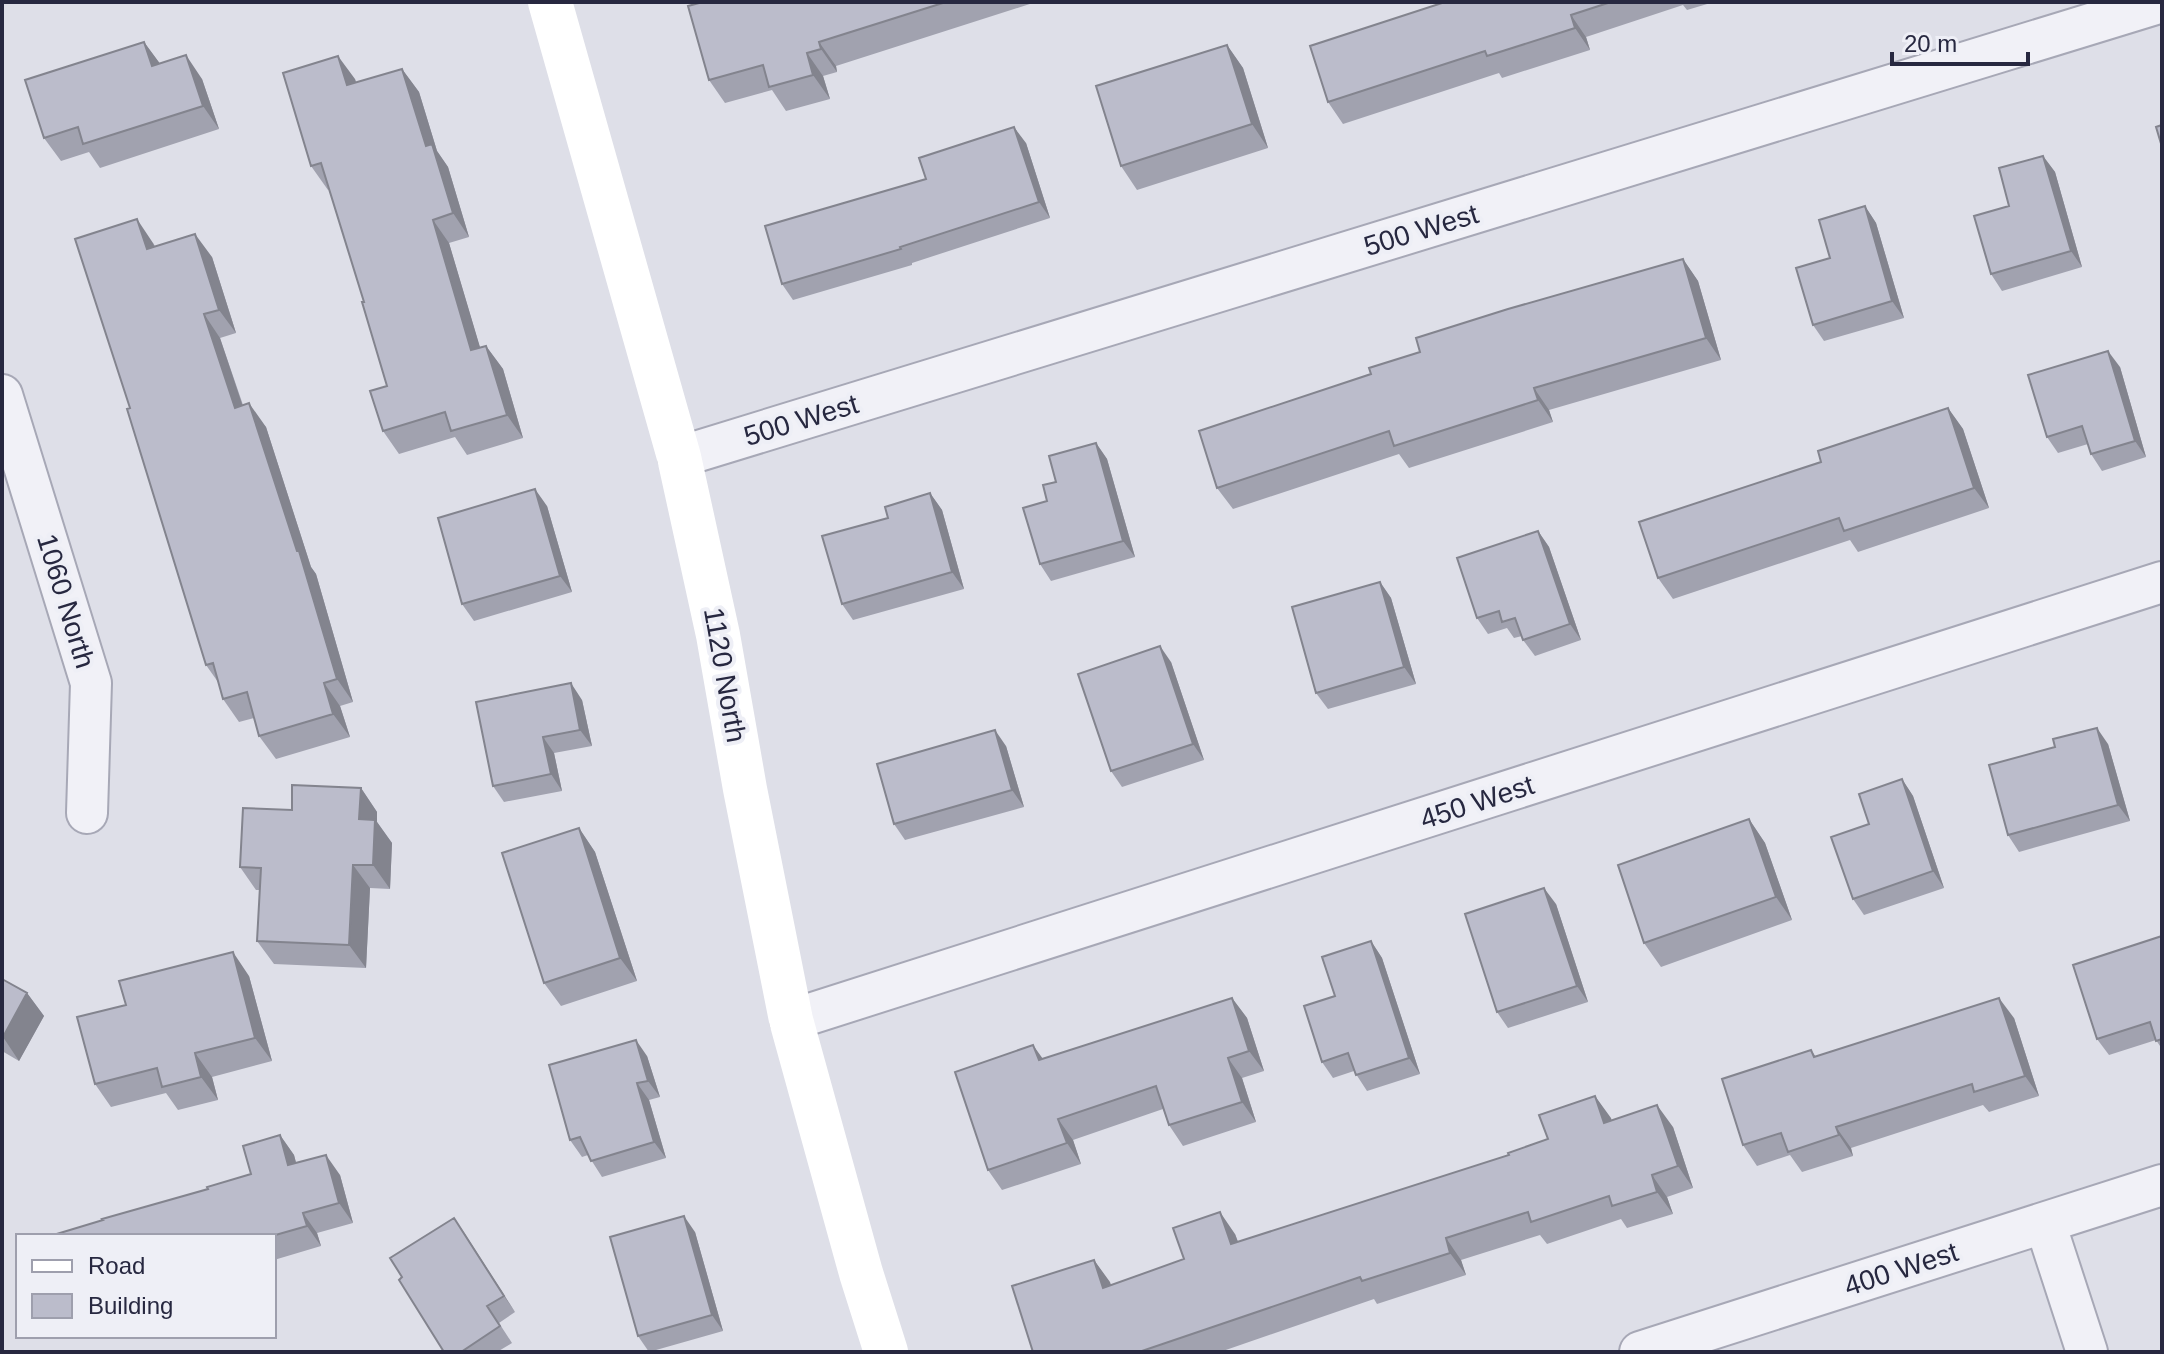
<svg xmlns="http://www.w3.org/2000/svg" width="2164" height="1354" font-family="Helvetica,sans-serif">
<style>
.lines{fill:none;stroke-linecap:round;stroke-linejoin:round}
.street-casing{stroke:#a7a8b6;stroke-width:44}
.street{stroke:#f1f1f7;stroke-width:40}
.secondary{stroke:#fff;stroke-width:44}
.wall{fill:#a1a2af}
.shaded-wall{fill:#83848e}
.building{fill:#bbbccb;stroke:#83848e;stroke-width:2}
.labels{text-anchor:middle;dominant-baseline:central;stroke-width:8;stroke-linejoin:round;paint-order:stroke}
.street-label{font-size:28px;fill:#272840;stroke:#eeeff6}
</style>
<rect width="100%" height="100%" fill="#dedfe8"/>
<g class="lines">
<g class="street-casing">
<path id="street" d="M2,395L91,683L87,813
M679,457L2162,2
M791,1020L2162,582
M2045,1223L2087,1352
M1640,1352L2162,1185"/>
</g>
<use href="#street" class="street"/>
<path class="secondary" d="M550,2L679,457L718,635L745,789L791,1020L861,1273L886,1352"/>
</g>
<path class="wall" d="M703,2H1036L836,66L837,72L823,76L830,99L786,111L772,90L725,103L709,80Z
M1445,2H1714L1687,10L1683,5L1586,37L1590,50L1502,78L1499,73L1343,124L1328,102Z
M144,42L160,64L202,79L219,129L100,168L89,152L61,161L44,138Z
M1227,45L1243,68L1268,148L1137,190L1121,166Z
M402,69L419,92L437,151L448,167L469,237L449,243L480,348L486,346L503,369L523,438L467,455L455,437L399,454L383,431L387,386L364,302L329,189L328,190L311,166L355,79L356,83Z
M1026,143L1050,218L912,263V265L793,300L782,284L926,179Z
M2043,156L2055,172L2082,267L2002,291L1991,274L2009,206Z
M1865,206L1876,223L1904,318L1824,341L1813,325L1830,258Z
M153,243L155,246L212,257L236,333L220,338L243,405L266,427L311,567L316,574L353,702L340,706L350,737L276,759L259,736L254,718L239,722L223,699L218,682L206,665L130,408Z
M1683,259L1698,281L1721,360L1549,410L1553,422L1409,468L1399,454L1233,509L1217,488L1371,374L1420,352Z
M2120,367L2146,457L2102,471L2091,454L2088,444L2058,453L2047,437Z
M1948,408L1963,429L1989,508L1858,552L1850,540L1673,599L1658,578L1821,462Z
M1096,443L1107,459L1135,557L1051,581L1040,564L1047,501L1056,482Z
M930,493L942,510L964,589L853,620L842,604L888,518Z
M547,506L572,592L474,621L462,604Z
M1538,531L1549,547L1581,640L1535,656L1523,640L1522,636L1514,638L1507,628L1488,634L1477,618Z
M1380,582L1391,598L1416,684L1328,709L1316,693Z
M1171,662L1204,760L1122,787L1111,771Z
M582,700L592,746L554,753L562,791L504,802L493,786Z
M2108,744L2130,821L2019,852L2008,835Z
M1006,746L1024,807L905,840L894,824Z
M1902,779L1913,796L1944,888L1864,915L1853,899L1869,824Z
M361,788L377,812V822L392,843L390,889L370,888L366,968L274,964L257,941L260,890H256L240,867L292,810Z
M1749,819L1765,843L1792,920L1661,967L1644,943Z
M579,828L595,852L637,981L561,1006L544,983Z
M1556,904L1588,1002L1508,1028L1497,1012Z
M2162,936V1049L2156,1040L2109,1055L2097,1039Z
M1371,941L1382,958L1420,1074L1367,1091L1354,1071L1333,1078L1322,1062L1335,996Z
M249,976L272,1061L212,1077L218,1100L178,1110L166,1093L111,1107L95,1084Z
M2,979L27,993L44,1016L19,1061L2,1051Z
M1232,998L1247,1018L1264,1071L1242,1078L1256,1122L1183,1146L1169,1125L1163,1109L1073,1140L1081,1164L1002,1190L988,1170L1043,1059Z
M2014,1018L2039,1096L1989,1112L1983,1105L1851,1148L1853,1156L1802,1172L1790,1155L1757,1166L1743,1145L1811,1050L1816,1057Z
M647,1056L660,1097L649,1100L666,1158L602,1177L588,1155L582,1157L570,1140Z
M1595,1096L1611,1120L1673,1127L1693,1188L1667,1197L1673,1214L1627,1228L1621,1219L1547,1244L1540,1235L1461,1260L1466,1275L1377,1304L1374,1299L1220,1352H1033L1094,1260L1111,1285L1184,1259L1235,1234L1238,1242L1509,1155L1548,1139Z
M280,1135L294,1155L296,1163L340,1175L353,1223L317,1233L321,1246L274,1260V1236L208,1189L251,1174Z
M454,1218L515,1312L499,1323L512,1343L497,1352H444L402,1277Z
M695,1232L723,1331L649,1352L638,1336Z"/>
<path class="shaded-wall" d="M1571,15L1586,37L1590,50L1575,28Z
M144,42L161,65L152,66Z
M819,42L836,66L837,72L821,49Z
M1227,45L1243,68L1268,148L1252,124Z
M807,53L823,76L830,99L813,75Z
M186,55L202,79L219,129L203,106Z
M338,56L355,79L364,109L347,85Z
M402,69L419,92L437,151L448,167L469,237L453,213L426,146Z
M1014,127L1026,143L1050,218L1039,202Z
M2043,156L2055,172L2082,267L2071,251Z
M1865,206L1876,223L1904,318L1892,301Z
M137,219L153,243L163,272L147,249Z
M433,220L449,243L488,374L471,350Z
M195,234L212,257L236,333L219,310Z
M1683,259L1698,281L1721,360L1706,338Z
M204,314L220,338L251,431L235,408Z
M486,346L503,369L523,438L507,415Z
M2108,351L2120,367L2146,457L2135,441Z
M1534,388L1549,410L1553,422L1538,400Z
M249,403L266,427L311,567L316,574L353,702L337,679Z
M1948,408L1963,429L1989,508L1974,488Z
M1096,443L1107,459L1135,557L1123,541Z
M535,489L547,506L572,592L560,576Z
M930,493L942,510L964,589L952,572Z
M1538,531L1549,547L1581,640L1570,624Z
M1380,582L1391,598L1416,684L1404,667Z
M1160,646L1171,662L1204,760L1193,744Z
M324,683L340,706L350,737L333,714Z
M571,683L582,700L592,746L580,730Z
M2097,728L2108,744L2130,821L2118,805Z
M995,730L1006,746L1024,807L1012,790Z
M543,737L554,753L562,791L551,774Z
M1902,779L1913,796L1944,888L1933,871Z
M361,788L377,812V822L392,843L390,889L373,865L359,819Z
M1749,819L1765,843L1792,920L1776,897Z
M579,828L595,852L637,981L620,958Z
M353,865L370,888L366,968L349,945Z
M1544,888L1556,904L1588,1002L1577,986Z
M1371,941L1382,958L1420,1074L1409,1058Z
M233,952L249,976L272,1061L255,1038Z
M27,993L44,1016L19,1061L3,1037Z
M1232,998L1247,1018L1264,1071L1249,1051Z
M1999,998L2014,1018L2039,1096L2025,1076Z
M636,1040L647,1056L660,1097L648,1081Z
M1033,1045L1048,1066L1039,1060Z
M195,1053L212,1077L218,1100L201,1077Z
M1228,1058L1242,1078L1256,1122L1242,1102Z
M637,1083L649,1100L666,1158L654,1142Z
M1595,1096L1611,1118L1619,1145L1604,1123Z
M1657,1105L1673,1127L1693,1188L1678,1166Z
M1058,1119L1073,1140L1081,1164L1067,1143Z
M1836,1127L1851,1148L1853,1156L1839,1135Z
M280,1135L294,1155L302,1185L288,1165Z
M326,1155L340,1175L353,1223L339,1203Z
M1652,1175L1667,1197L1673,1214L1657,1192Z
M1220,1212L1235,1234L1247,1266L1231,1244Z
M303,1213L317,1233L321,1246L307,1226Z
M684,1216L695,1232L723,1331L712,1315Z
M454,1218L465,1234L515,1312L504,1296Z
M1446,1238L1461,1260L1466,1275L1450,1253Z
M1094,1260L1110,1282L1119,1310L1103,1288Z"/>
<path class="building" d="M703,2H946L819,42L821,49L807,53L813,75L769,87L763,65L709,80L688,6Z
M1445,2H1611L1571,15L1575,28L1487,56L1485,51L1328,102L1310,46Z
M144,42L152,66L186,55L203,106L83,144L78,127L44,138L25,80Z
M1227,45L1252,124L1121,166L1096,86Z
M338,56L347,85L402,69L426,146L432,144L453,213L433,220L471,350L486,346L507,415L451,431L445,412L383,431L370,391L387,386L362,302H364L321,163L311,166L283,73Z
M2162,125V147L2156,127Z
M1014,127L1039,202L900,247L901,249L782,284L765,226L926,179L919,158Z
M2043,156L2071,251L1991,274L1974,216L2009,206L1999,168Z
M1865,206L1892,301L1813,325L1796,268L1830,258L1819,220Z
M137,219L147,249L195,234L219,310L204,314L235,408L249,403L297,551H299L337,679L324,683L333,714L259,736L247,692L223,699L213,663L206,665L127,409L130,408L75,239Z
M1683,259L1706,338L1534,388L1538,400L1394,446L1389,431L1217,488L1199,431L1371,374L1369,368L1420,352L1416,338L1508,309Z
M2108,351L2135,441L2091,454L2082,426L2047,437L2028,375Z
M1948,408L1974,488L1844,531L1839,518L1658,578L1639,522L1821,462L1818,451Z
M1096,443L1123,541L1040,564L1023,508L1047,501L1043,485L1056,482L1049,456Z
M535,489L560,576L462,604L438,518Z
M930,493L952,572L842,604L822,536L888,518L885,507Z
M1538,531L1570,624L1523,640L1515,618L1502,622L1499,611L1477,618L1457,558Z
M1380,582L1404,667L1316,693L1292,607Z
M1160,646L1193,744L1111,771L1078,674Z
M571,683L580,730L543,737L551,774L493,786L476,702Z
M2097,728L2118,805L2008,835L1989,765L2055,747L2053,739Z
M995,730L1012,790L894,824L877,764Z
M1902,779L1933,871L1853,899L1831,837L1869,824L1859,794Z
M292,785L361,788L359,819L375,820L373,865H353L349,945L257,941L261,868L240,867L243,808L292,810Z
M1749,819L1776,897L1644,943L1618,865Z
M579,828L620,958L544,983L502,853Z
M1544,888L1577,986L1497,1012L1465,914Z
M2162,936V1039L2156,1041L2150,1022L2097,1039L2073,965Z
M1371,941L1409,1058L1356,1075L1348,1053L1322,1062L1304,1006L1335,996L1322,957Z
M233,952L255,1038L195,1053L201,1077L162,1087L157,1068L95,1084L77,1017L126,1005L119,981Z
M2,979L27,993L3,1037H2Z
M1232,998L1249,1051L1228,1058L1242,1102L1169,1125L1156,1086L1058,1119L1067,1143L988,1170L955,1072L1033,1045L1039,1060Z
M1999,998L2025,1076L1974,1092L1972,1084L1836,1127L1839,1135L1788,1152L1781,1133L1743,1145L1722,1079L1811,1050L1814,1057Z
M636,1040L648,1081L637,1083L654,1142L591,1161L580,1137L570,1140L549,1065Z
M1595,1096L1604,1123L1657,1105L1678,1166L1652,1175L1657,1192L1612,1206L1609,1196L1531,1222L1528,1212L1446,1238L1450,1253L1362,1281L1360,1277L1139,1352H1033L1012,1286L1094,1260L1103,1288L1184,1259L1173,1228L1220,1212L1231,1244L1509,1155L1508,1153L1548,1139L1539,1115Z
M280,1135L288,1165L326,1155L339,1203L303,1213L307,1226L272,1236H50L103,1220L102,1219L208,1189L207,1187L251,1174L243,1146Z
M684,1216L712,1315L638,1336L610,1237Z
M454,1218L504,1296L487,1306L500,1326L461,1352H444L399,1280L402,1277L390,1258Z"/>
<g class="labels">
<g class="street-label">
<text transform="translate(1421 230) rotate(-17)">500 West</text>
<text transform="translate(801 420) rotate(-17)">500 West</text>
<text transform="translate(66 601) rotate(73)">1060 North</text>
<text transform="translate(725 675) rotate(80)">1120 North</text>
<text transform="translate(1477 802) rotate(-18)">450 West</text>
<text transform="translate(1901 1269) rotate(-18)">400 West</text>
</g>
</g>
<rect width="2164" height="1354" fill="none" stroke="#272840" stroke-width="8"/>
<rect x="16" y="1234" width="260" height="104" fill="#eeeff6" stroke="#9e9fad" stroke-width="2"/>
<rect x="32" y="1260" width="40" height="12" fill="#ffffff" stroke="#9e9fad" stroke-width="2"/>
<text x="88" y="1274" font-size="24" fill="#272840">Road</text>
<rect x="32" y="1294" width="40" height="24" fill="#bbbccb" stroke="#9e9fad" stroke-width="2"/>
<text x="88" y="1314" font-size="24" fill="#272840">Building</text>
<path d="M1892 52v12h136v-12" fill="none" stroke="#272840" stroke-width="4"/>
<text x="1904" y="52" font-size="24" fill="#272840" stroke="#eeeff6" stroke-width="6" paint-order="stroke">20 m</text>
</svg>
